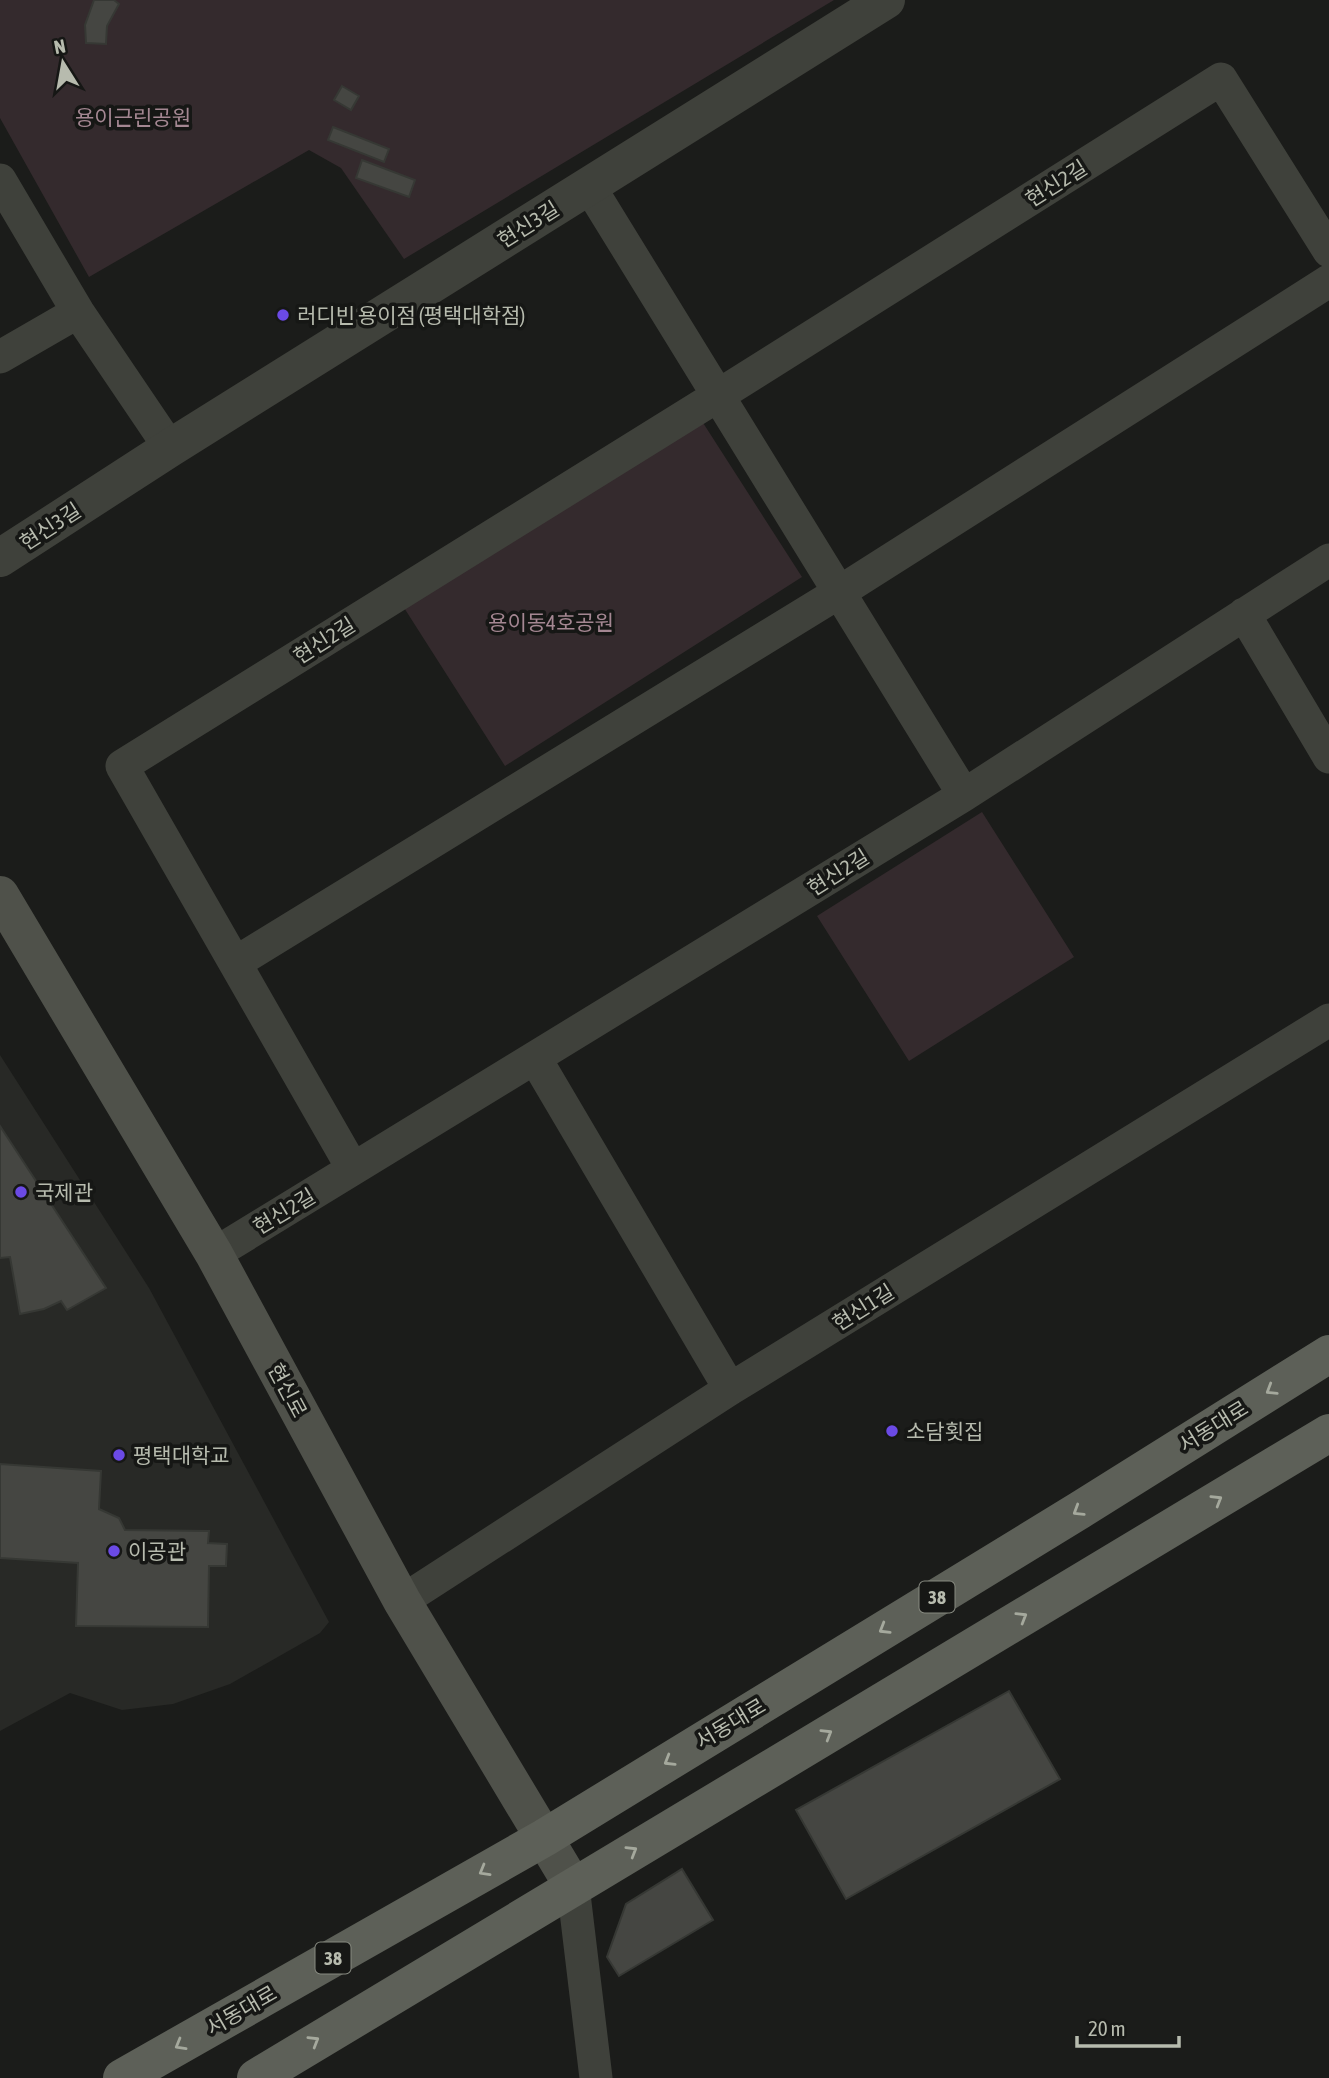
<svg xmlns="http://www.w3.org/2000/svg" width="1329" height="2078" font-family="'Asap Condensed','Noto Sans KR',sans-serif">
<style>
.built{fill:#282926}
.green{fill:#342a2d}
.building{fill:#454642;stroke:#363834;stroke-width:2}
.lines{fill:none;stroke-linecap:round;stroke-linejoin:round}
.minor{stroke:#3f413b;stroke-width:33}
.tertiary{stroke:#3f413b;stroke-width:38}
.secondary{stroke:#4f514a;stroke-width:38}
.primary{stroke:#5d6058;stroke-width:38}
.oneway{stroke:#a5a99d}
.poi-dot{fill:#6b4ae5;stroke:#161715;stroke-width:2.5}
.labels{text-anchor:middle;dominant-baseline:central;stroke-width:7;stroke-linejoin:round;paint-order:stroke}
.shield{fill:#161715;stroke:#878a80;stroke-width:2}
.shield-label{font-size:19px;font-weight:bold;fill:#b7bbae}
.park-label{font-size:21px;fill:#a48792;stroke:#161715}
.street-label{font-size:21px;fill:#b7bbae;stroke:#161715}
.poi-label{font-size:21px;fill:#b7bbae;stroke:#161715;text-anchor:start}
</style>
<rect width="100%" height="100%" fill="#1b1c1a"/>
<path class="built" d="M0,1055L149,1288L329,1622L320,1633L230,1684L173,1704L122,1710L70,1693L0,1731Z"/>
<path class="green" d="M0,0H834L404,259L341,168L309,150L89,277L0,118Z
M698,415L802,577L505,766L401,603Z
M982,812L1074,957L909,1061L817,916Z"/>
<path class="building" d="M94,0H114L119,4L107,26L106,44L86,43L85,25Z
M342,86L359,96L351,110L334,100Z
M333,127L389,149L384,162L328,140Z
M362,160L415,180L409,197L356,178Z
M0,1126L106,1288L67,1310L61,1301L44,1309L20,1314L10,1257L0,1258Z
M0,1464L101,1471L99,1509L119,1518L125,1530L209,1531L208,1543L227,1544L226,1566H209L208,1627L76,1626L78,1563L0,1558Z
M1009,1691L1060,1779L846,1899L796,1810Z
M682,1869L713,1920L619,1976L607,1957L626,1904Z"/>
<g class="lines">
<path class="minor" d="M0,180L78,312L170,448
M589,186L964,795
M0,357L78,312
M1244,614L1329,757
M235,963L838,593L1329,281
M535,1058L730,1389
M353,1169L122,766L719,395L1221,79L1329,251
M214,1254L964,795L1329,560
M402,1601L730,1389L1329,1020
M573,1886L596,2078"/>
<path class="tertiary" d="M0,558L170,448L886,0"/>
<path class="secondary" d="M0,895L214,1254L402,1601L573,1886"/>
<path class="primary" d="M122,2078L544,1838L1080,1510L1329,1354
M256,2078L1329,1433"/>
</g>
<defs><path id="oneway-chevron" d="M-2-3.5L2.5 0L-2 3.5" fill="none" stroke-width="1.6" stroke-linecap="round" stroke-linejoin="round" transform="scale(1.75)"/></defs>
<g class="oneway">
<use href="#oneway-chevron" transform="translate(1271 1390) rotate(148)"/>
<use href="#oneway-chevron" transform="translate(1217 1500) rotate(-31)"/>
<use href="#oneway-chevron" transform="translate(1078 1511) rotate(148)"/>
<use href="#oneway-chevron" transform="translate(1022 1617) rotate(-31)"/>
<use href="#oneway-chevron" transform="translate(884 1629) rotate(149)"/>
<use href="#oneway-chevron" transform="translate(827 1734) rotate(-31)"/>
<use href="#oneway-chevron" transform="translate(669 1761) rotate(149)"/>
<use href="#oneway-chevron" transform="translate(632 1851) rotate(-31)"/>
<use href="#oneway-chevron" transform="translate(484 1871) rotate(150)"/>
<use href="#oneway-chevron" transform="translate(314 2041) rotate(-31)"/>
<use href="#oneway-chevron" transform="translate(180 2045) rotate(150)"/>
</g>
<g class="poi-dot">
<circle cx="283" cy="315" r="7"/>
<circle cx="21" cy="1192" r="7"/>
<circle cx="892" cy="1431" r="7"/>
<circle cx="119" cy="1455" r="7"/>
<circle cx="114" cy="1551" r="7"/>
</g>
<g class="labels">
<g class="shield">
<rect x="919.5" y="1581.5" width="35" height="31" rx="5"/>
<rect x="315.5" y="1942.5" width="35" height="31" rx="5"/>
</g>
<g class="shield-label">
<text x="937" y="1597">38</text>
<text x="333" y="1958">38</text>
</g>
<g class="park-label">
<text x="133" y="117">용이근린공원</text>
<text x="551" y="622">용이동4호공원</text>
</g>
<g class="street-label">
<text transform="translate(1056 183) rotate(-32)">현신2길</text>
<text transform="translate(528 224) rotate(-32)">현신3길</text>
<text transform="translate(50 526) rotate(-33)">현신3길</text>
<text transform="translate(324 640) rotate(-32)">현신2길</text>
<text transform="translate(838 872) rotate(-32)">현신2길</text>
<text transform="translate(284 1211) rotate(-31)">현신2길</text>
<text transform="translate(863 1307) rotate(-32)">현신1길</text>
<text transform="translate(288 1390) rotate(62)">현신로</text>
<text transform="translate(1213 1426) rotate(-32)">서동대로</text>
<text transform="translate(730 1723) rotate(-31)">서동대로</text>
<text transform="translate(241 2010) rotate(-30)">서동대로</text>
</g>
<g class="poi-label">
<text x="297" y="315">러디빈 용이점 (평택대학점)</text>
<text x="35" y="1192">국제관</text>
<text x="906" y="1431">소담횟집</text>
<text x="133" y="1455">평택대학교</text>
<text x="128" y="1551">이공관</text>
</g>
</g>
<g transform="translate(63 63) rotate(349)" stroke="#161715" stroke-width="5" paint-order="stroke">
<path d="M0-5L12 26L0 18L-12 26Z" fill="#b7bbae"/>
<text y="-10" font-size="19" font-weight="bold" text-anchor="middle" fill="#b7bbae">N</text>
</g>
<path d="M1077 2036v10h102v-10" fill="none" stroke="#b7bbae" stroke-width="3.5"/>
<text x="1088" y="2036" font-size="21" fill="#b7bbae" stroke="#161715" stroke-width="5" paint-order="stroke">20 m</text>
</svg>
